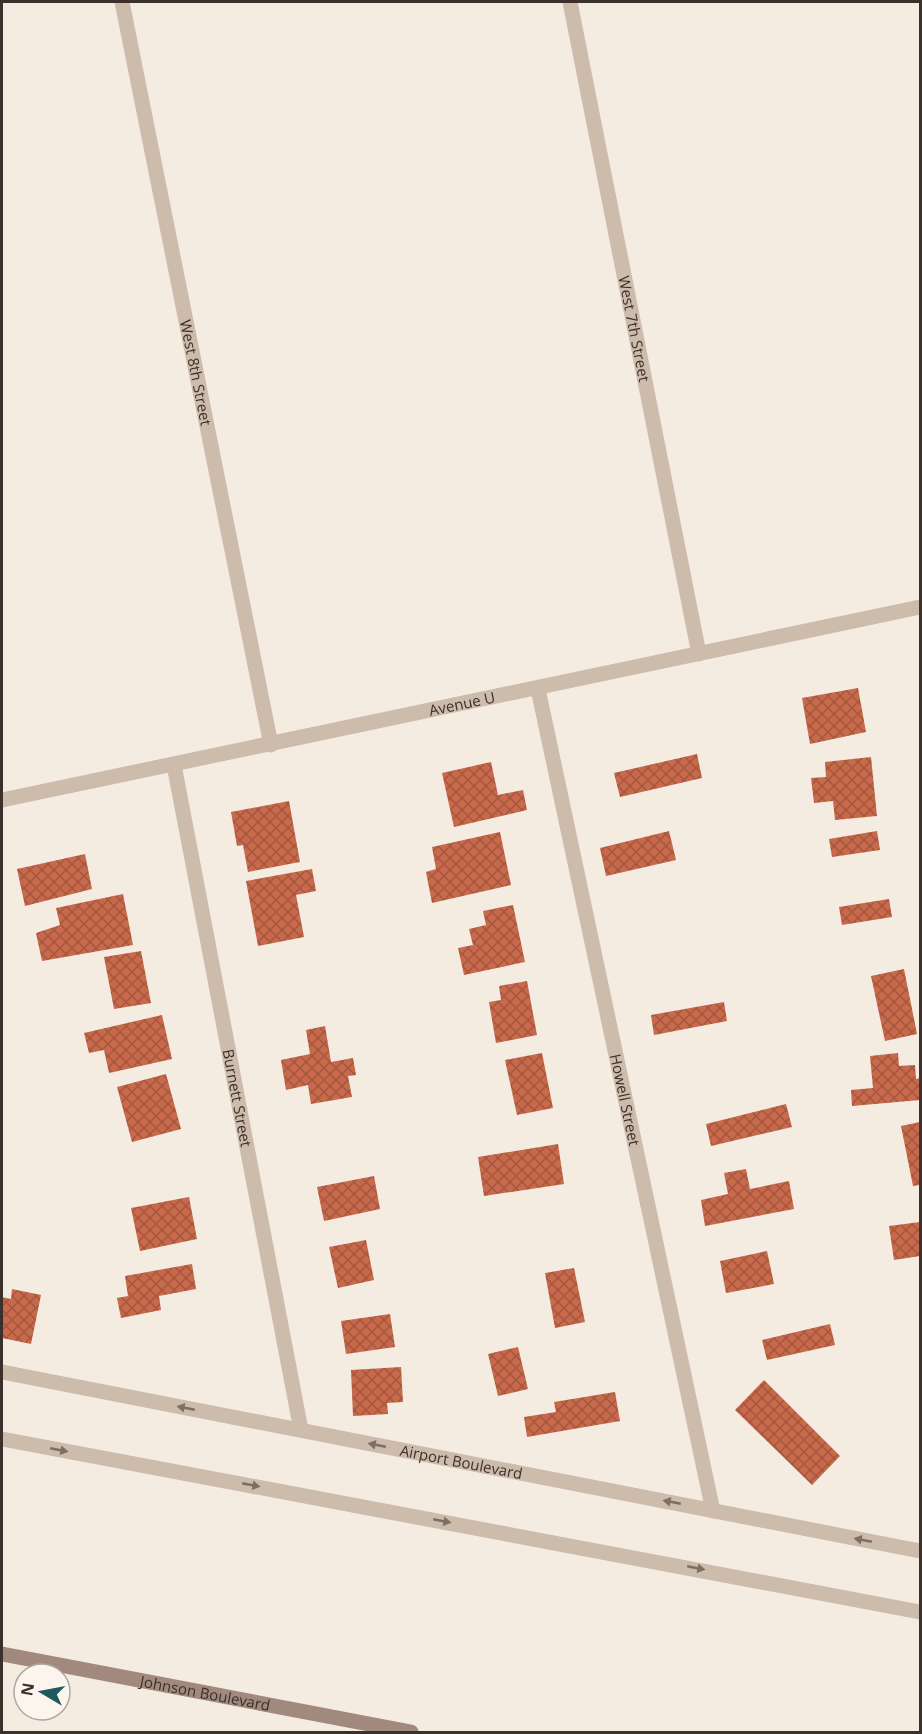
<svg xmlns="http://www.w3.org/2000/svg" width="922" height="1734" font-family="'Open Sans',sans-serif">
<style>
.building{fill:url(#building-cross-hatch)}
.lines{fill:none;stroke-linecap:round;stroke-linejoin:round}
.street{stroke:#cdbbac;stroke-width:15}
.secondary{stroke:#a18a7d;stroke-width:15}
.oneway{fill:#7d6f65}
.labels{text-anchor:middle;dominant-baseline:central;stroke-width:5;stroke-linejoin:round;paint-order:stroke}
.street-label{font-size:15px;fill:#3b302b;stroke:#fbf5ee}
</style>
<defs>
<pattern id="building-cross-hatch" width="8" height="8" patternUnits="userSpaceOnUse" patternTransform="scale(1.5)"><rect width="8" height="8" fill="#c8694b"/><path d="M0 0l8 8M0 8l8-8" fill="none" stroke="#a4573f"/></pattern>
</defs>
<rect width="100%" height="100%" fill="#f4ebe1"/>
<path class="building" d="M858,688L866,732L810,744L802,698Z
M697,754L702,778L620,797L614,773Z
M871,757L877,816L835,820L833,801L814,803L811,778L826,777L825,762Z
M491,762L498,795L523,790L527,810L454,827L442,773Z
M289,801L300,862L248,872L243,845L237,846L231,812Z
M669,831L676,860L606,876L600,848Z
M877,831L880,850L832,857L829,839Z
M500,832L511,885L432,903L426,872L436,869L432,847Z
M85,854L92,889L25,906L17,869Z
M312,869L316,891L296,895L304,937L258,946L246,881Z
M123,894L133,945L42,961L36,933L60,925L56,908Z
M889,899L892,917L842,925L839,907Z
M513,905L525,962L464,975L458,948L473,945L469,929L486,925L483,911Z
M141,951L151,1003L114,1009L104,957Z
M904,969L917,1034L885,1041L871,976Z
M527,981L537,1035L496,1043L489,1002L501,1000L499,986Z
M724,1002L727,1021L654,1035L651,1015Z
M162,1015L172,1059L109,1073L104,1050L89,1053L84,1033Z
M325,1026L331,1062L353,1058L356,1075L348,1076L352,1097L311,1104L308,1085L286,1090L281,1060L310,1054L306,1030Z
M542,1053L553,1108L517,1115L505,1060Z
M898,1053L899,1066L915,1065L916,1079L920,1078V1100L852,1106L851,1090L873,1088L870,1056Z
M166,1074L181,1129L132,1142L117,1087Z
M786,1104L792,1127L711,1146L706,1124Z
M920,1122V1185L913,1186L901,1126Z
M558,1144L564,1184L484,1196L478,1157Z
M746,1169L750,1189L789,1181L794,1209L705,1226L701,1200L728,1194L724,1173Z
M374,1176L380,1209L324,1221L317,1187Z
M189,1197L197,1239L140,1251L131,1208Z
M920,1222V1256L894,1260L889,1226Z
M366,1240L374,1280L338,1288L329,1247Z
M767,1251L774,1284L726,1293L720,1261Z
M192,1264L196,1289L159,1296L161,1310L121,1318L117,1298L128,1296L125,1276Z
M574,1268L585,1322L555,1328L545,1273Z
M12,1289L41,1295L31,1344L2,1338V1297L11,1299Z
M390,1314L395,1347L346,1354L341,1321Z
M830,1324L835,1345L767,1360L762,1340Z
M518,1347L528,1389L498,1396L488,1354Z
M401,1367L403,1402L387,1403L388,1414L353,1416L351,1370Z
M764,1380L840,1456L812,1485L735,1410Z
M615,1392L620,1421L527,1437L524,1417L556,1412L554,1402Z"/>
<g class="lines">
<g class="street">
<path id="s1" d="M122,2L271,745"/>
<path id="s2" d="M570,2L699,654"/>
<path id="s3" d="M538,689L713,1511"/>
<path id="s4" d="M174,765L301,1430"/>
<path id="s5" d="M2,800L920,607"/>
<path id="s6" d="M2,1372L920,1551"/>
<path d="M2,1439L920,1612"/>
</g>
<path class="secondary" id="s7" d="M2,1654L411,1732"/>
</g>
<defs><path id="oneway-solid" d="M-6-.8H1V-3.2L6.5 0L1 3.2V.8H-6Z" transform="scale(1.5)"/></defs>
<g class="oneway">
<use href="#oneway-solid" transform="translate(186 1408) rotate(-169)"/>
<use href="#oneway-solid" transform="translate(377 1445) rotate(-169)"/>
<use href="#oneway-solid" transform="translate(59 1450) rotate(11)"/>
<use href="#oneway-solid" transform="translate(251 1485) rotate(11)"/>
<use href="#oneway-solid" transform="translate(672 1502) rotate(-169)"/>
<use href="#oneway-solid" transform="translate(442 1521) rotate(11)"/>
<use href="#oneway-solid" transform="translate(863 1540) rotate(-169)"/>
<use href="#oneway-solid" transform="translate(696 1568) rotate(11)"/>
</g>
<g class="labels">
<g class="street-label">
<text stroke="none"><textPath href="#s2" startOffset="333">West 7th Street</textPath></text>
<text stroke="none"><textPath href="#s1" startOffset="378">West 8th Street</textPath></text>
<text stroke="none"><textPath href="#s5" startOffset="470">Avenue U</textPath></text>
<text stroke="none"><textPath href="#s4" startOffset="339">Burnett Street</textPath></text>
<text stroke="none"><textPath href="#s3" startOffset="420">Howell Street</textPath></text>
<text stroke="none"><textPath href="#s6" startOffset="468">Airport Boulevard</textPath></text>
<text stroke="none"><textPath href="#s7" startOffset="207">Johnson Boulevard</textPath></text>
</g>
</g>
<rect width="922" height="1734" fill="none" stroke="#3b302b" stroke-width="6"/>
<g transform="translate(42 1692) rotate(280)"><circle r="28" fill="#fbf5ee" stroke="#aea6a0" stroke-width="1.5"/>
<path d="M0-4.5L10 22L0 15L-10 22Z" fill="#1f5a5e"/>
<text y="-9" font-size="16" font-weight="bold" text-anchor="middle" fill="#3b302b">N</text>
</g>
</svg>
